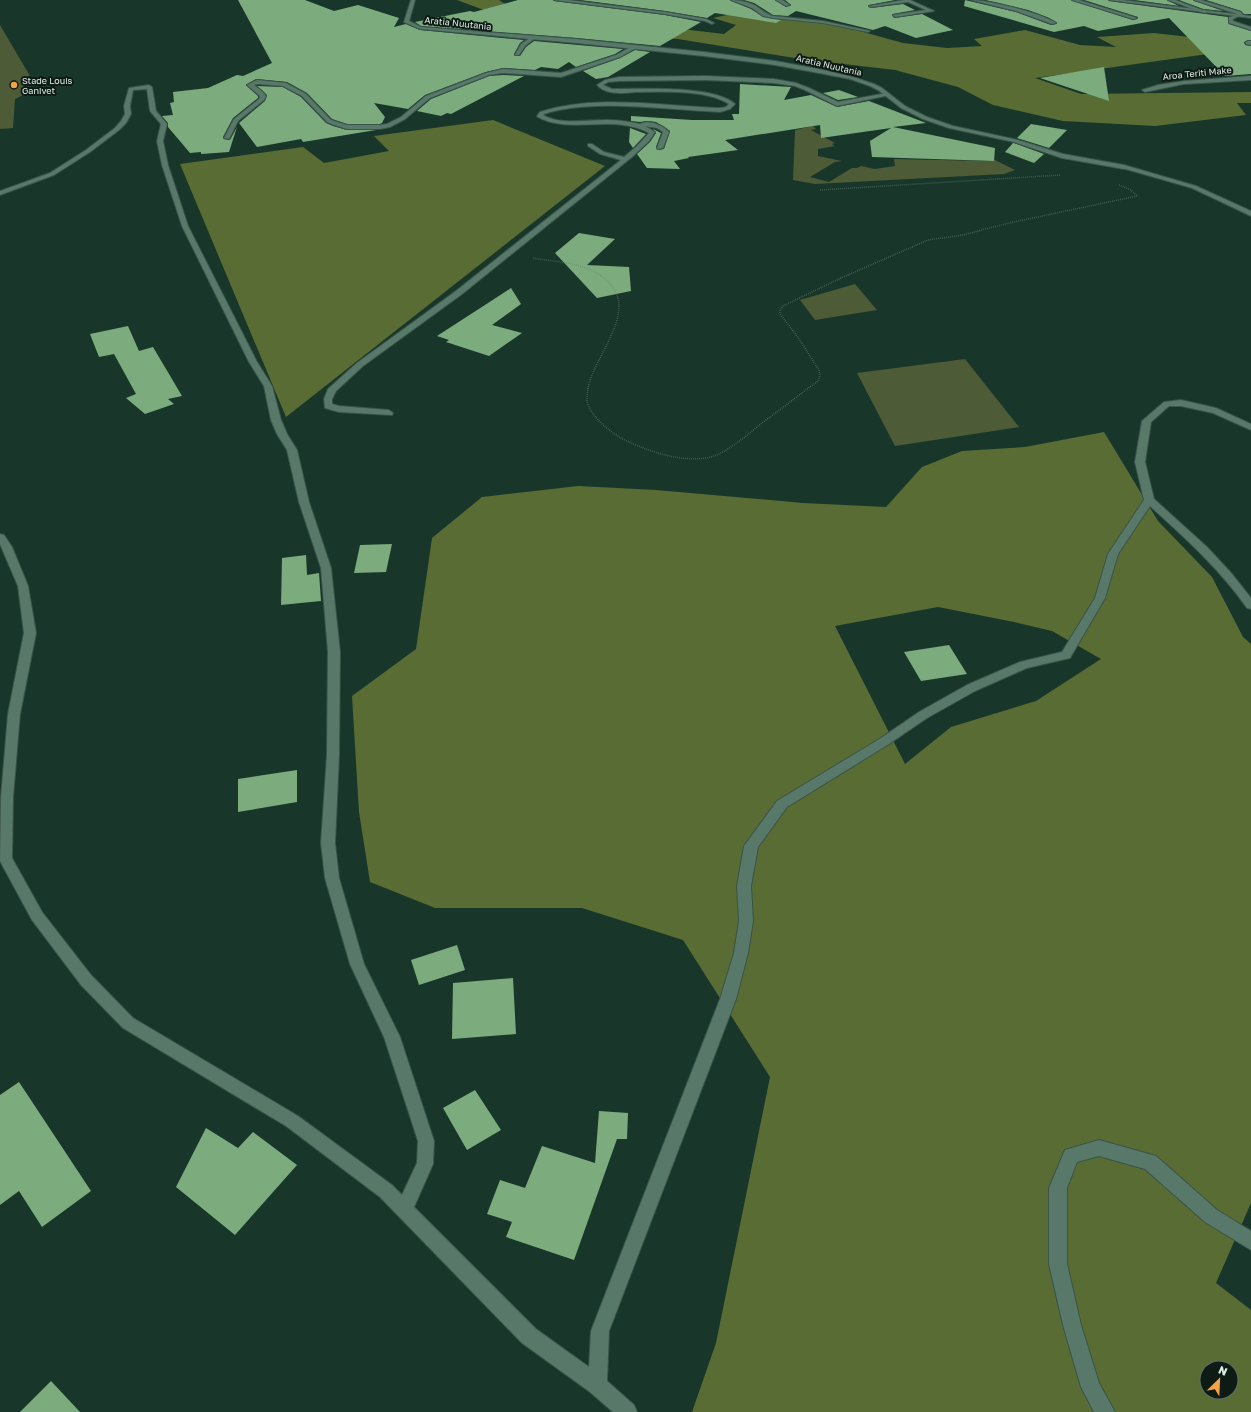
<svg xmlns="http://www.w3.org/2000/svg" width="1251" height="1412" font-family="'Golos Text',sans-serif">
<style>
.green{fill:#4d5b37}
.forest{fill:#586c34;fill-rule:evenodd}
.building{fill:#7cac7d}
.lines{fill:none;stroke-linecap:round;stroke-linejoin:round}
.lane-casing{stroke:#395449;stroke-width:2}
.street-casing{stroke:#395449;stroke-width:2}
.secondary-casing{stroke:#395449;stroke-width:2}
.path{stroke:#678176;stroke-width:1.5;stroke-dasharray:0.5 1.5;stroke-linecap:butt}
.lane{fill:#58796a;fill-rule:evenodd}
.street{fill:#58796a;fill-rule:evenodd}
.secondary{fill:#58796a;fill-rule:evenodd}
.poi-dot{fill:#f4a344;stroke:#0e1b15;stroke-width:1.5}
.labels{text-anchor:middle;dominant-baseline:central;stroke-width:4;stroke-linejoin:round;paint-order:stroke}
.far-street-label{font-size:9px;fill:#dcede5;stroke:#0e1b15}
.far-poi-label{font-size:9px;fill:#dcede5;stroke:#0e1b15;text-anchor:start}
</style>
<rect width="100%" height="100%" fill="#18372a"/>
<path class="green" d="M0,25L30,76L25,94L15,99L13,128L0,129Z
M813,126L816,129L811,130L835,143L832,144L835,146L818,149V156L842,161L835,162L810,177L829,182L852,168H857L861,166L875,169L895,166L894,159L986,161L993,159L1015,170L1004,174L815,184L793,180L795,130Z
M855,284L877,310L815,320L800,300Z
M965,359L1019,427L895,446L857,373Z"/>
<path class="forest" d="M457,0H499L505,4L484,10Z
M740,12H760L776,17L820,20L903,43L947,48L982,46L974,39L1025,30L1080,45L1116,47L1097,37L1154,33L1233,42L1244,49L1035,78L1081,94L1251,92V103H1237L1246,115L1155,126L1063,121L993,105L958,87L895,70L801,59L678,39L650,37L622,22L724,34L736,25L713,18Z
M493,120L605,166L286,417L180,164L303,147L324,163L389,151L374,136Z
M1104,432L1158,521L1212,577L1243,637L1251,644V1203L1216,1283L1251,1310V1412H692L716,1343L770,1077L683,940L582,908H435L370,882L359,812L352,696L416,649L432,538L482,497L578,486L656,490L803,503L886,507L922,467L962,451L1025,447ZM938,607L1014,622L1052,631L1101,659L1036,701L951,727L905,764L835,626ZM1207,1368H1231V1392H1207Z"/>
<path class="building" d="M238,0H305L334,11L358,5L399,18L394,27L406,24L420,30L524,40L520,43L514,54L515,56H520L526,47L534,41L623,49L615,54L576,67L569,62L558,69L541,67L535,70L503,68L486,72L425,95L408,109L374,103L385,117L382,123L380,124H347L332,119L307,93L287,82L256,79L246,85L258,96V98L233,118L223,137L224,139L230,140L237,127L229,152L201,154V152L190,153L168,127V123L162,116L173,115L170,103L174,102L173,92L208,88L237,75L243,76L272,63Z
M518,0H553L554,1L665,15L701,22L660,46L576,38L421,26L415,22L470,11L474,12Z
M580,0H730L751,9L763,17L781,20L776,23L715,13L707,18L665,11Z
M744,0H775L786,7L791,5L785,0H895L869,5L868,6L871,8L903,4L915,10L893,14L892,15L894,18L922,14L953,30L916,38L885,26L873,30L796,11L788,16L773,15L754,3Z
M965,0L1016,12L1051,25L1056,24L1057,23L1049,18L1028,10L985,0H1071L1133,20L1137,19L1138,17L1084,0H1108L1109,1L1228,17L1229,24L1251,31V40L1244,42L1245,45L1251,46V74L1225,76L1169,18L1098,31L1084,26L1054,32L964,6Z
M1134,0H1167L1179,6Z
M1179,0H1193L1223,11L1203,9Z
M1206,0H1251V14H1244L1241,11Z
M635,50L650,52L608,77L596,79L583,71L620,58Z
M1104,67L1109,101L1040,78Z
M503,75L524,76L451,114L447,113L441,116L417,111L431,99L489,76Z
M740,84L791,87L784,100L811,95L837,107L869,101L926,123L893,127L995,148L994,161L872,157L870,141L891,128L821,138L820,125L725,140L738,150L688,157L689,158L674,161L680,169L647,168L637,154L650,142L656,133L653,129L661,133L656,147L658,150L664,149L670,131L656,122L647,121L640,122L631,121V116L692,120H734L732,114H739Z
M257,86L283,87L301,97L326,123L333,126L347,130H376L303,142L301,139L257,147L239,123L265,101L267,95Z
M839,90L858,97L838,100L823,93Z
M1031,124L1067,130L1049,148L1017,138Z
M630,128L646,134L633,148L629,142Z
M1013,143H1014L1044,154L1034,163L1005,152Z
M579,233L615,239L587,265L629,267L631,291L597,298L555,253Z
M511,288L521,304L492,325L522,333L489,356L446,342L449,340L437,336Z
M128,326L139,351L153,347L182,396L168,399L174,404L145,414L126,398L136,394L114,354L99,357L90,334Z
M392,544L386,572L354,573L360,545Z
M306,555L307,575L319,573L321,601L281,605L282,558Z
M949,645L967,674L921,681L904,652Z
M297,770V802L238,812V779Z
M457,945L465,970L419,985L411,960Z
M513,978L516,1034L452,1039L453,983Z
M19,1082L91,1191L42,1227L19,1191L0,1205V1095Z
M475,1090L501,1130L467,1150L443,1108Z
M599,1111L628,1113L627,1139H617L574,1260L506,1237L512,1222L487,1214L500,1180L525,1188L542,1146L595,1163Z
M206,1128L238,1148L253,1132L297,1165L235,1235L176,1187Z
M51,1381L80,1412H20Z"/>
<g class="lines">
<g class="lane-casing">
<path id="lane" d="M1072,0H1079L1137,18L1133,19Z
M1099,1140L1156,1156L1217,1210L1251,1231V1250L1205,1222L1145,1169L1099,1156L1077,1162L1067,1188V1264L1081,1325L1099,1383L1115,1412H1094L1081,1387L1063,1325L1049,1264V1188L1065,1150Z"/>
</g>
<g class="street-casing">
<path id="street" d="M554,0H568L665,12L706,19L714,23L712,24L705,21L665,14Z
M731,0C739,0 749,2 756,6C762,10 766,14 773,16L823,21L870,31L868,32L823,23L773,18L763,16L752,8Z
M776,0H782L790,5L786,6Z
M904,0H910L934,11L895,17L893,15L926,10L908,2L871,7L869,6Z
M971,0C989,0 1041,13 1056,23L1052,24L1016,11Z
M1168,0H1175L1208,12L1204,13Z
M1194,0H1201L1241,12L1244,17L1239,16L1233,19V21L1251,27V30L1229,23V17L1238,15L1237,14Z
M531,37L535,38L525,46L519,55H515L521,44Z
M1248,41H1251V45L1246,44V42Z
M634,45L637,47L636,48L620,57L561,77L503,73L489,75L430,98L405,119L390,127L380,129H347L334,125L327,122L302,96L283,86L258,84L254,85L262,91L266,96L264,100L238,121L229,139L224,138L234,119L259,99L260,96L247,85L257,80L286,83L306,94L331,120L347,125H380L387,124L401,117L426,96L486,73L503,69L561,73L616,55Z
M705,76L774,79L796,83L809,88L838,102L887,93L890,95L837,106L805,90L795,86L774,83L705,80L619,81L608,82L603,85L612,89C641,89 714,85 735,104L730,109L720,112C668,110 593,98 544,114L543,115C562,126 588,119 609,120C620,120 630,122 640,124C648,119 663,125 669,132L663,148L658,149L657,148L663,132L657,128L645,126L655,132L649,141L632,157L462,294L363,366L336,391L332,399V404L339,406L389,410L393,413L392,415L339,412L325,408L324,399L328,389L357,363L456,291L621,160L600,154L588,146V144H592L604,152L624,157L637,146L649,133C613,113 570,135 538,117L537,116L540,112C595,94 663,106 720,108L726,107L729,104C706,89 662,92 635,92C627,93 618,94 610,92C605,91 601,89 597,85L605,80L619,77Z
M1251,76V80L1184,84L1145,92L1142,90L1158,85L1184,81Z
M149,85L152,87L156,111L167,124L163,141L168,165L188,226L257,362L272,386L281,420L287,434L297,450L309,502L331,568L340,652L339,755L335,843L339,878L364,964L400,1037L434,1141L433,1164L414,1207L536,1329L589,1367L591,1331L720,999L734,953L739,921L737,886L744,846L777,801L881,738L919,712L967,685L1020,662L1062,652L1095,598L1108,554L1144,500L1135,462L1142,421L1164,402L1181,400L1216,408L1251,424V430L1213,413L1181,406H1169L1151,422L1145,462L1154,499L1207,547L1232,574L1251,598V609L1247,608C1220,569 1185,538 1150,506L1118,554L1105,598L1070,658L1027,668L975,691L927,718L889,744L787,807L758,847L751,886L753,921L748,953L736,999L609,1331L607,1381L634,1405L637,1412H613L590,1392L522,1343L380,1197L286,1126L123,1028L81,985L32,920L0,861L1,797L8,714L24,633L18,586L0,544V534L4,535L12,547L28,586L36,633L20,714L13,797L12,858L42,912L91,975L133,1018L298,1116L392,1185L402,1195L417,1163L418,1141L384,1037L350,964L325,878L321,843L327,755L328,652L321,568L299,502L287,450L277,434L271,420L264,386L249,362L182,226L162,165L157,141L161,124L150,111L147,89L133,90L130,106L131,114L126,123L119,130L90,152L54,175L0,195V191L50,173L86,150L115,128L121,121L125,114L124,106L129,88Z
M1124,165L1196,186L1251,211V216L1192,188L1122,168V166Z"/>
</g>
<g class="secondary-casing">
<path id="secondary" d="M411,0H415L409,21L421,27L576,39L704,52L775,61L819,69L853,77L874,84L882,88L905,106L927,117L953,126L1018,140L1063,154L1124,165L1127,167L1124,169L1062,158L1014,142L949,128L923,119L901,108L878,90L870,86L850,79L819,73L775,65L704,56L576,43L420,29L404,22Z
M1109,0H1122L1251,16V18Z"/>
</g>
<path class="path" d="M820,190L1061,175
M533,258C562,263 601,263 616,293C629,319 595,359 589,384C588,388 587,394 587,399C587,413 608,430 619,437C644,450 677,462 706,458C724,456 748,434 762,423C781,409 799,395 818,381L820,376L819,370L797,336L780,314V310L783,306L841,278L928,240L963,235L1009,223L1137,196L1131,190L1119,185"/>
<use href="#lane" class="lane"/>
<use href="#street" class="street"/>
<use href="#secondary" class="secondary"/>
</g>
<circle class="poi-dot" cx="14" cy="85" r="4"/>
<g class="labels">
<g class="far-street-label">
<text transform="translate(458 23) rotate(6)">Aratia Nuutania</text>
<text transform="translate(829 65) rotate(13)">Aratia Nuutania</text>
<text transform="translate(1197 73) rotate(-6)">Aroa Teriti Make</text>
</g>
<g class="far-poi-label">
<text x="22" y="80">Stade Louis<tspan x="22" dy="10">Ganivet</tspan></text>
</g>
</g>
<g transform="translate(1219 1380) rotate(24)"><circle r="19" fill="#0e1b15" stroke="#606f68"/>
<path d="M0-3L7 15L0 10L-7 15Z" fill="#f4a344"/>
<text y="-6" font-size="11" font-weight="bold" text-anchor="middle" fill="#dcede5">N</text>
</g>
</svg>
